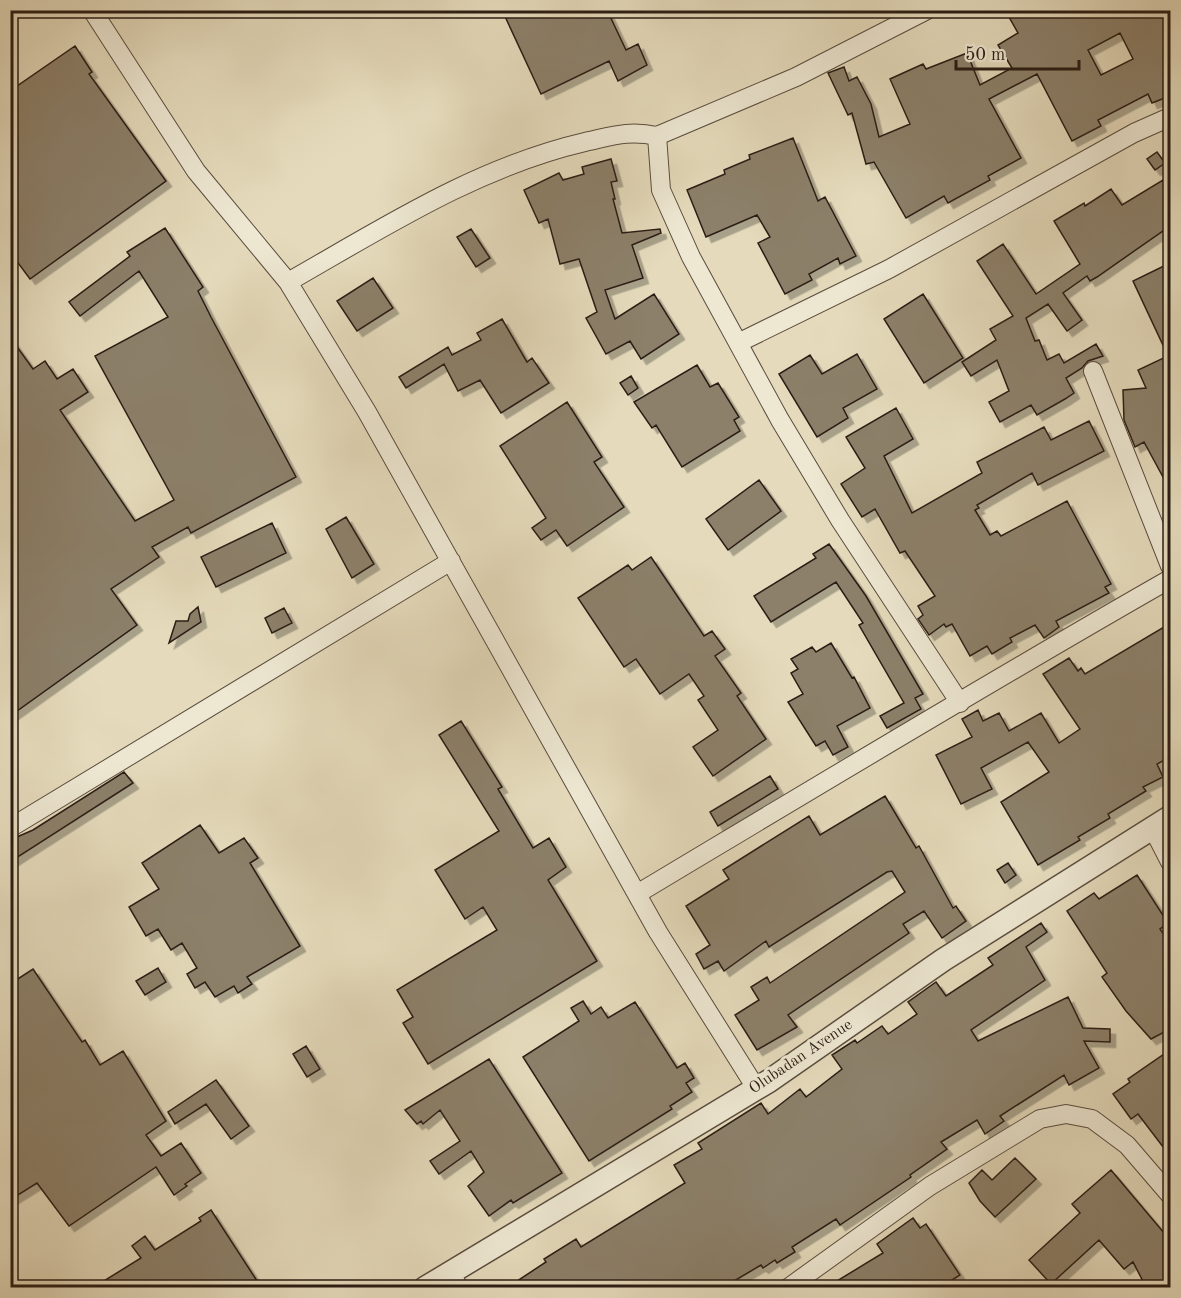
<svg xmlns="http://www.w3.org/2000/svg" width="1181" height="1298" font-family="'Old Standard TT',serif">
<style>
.building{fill:#8c806b;stroke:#2b1d14;stroke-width:1.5;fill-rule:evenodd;filter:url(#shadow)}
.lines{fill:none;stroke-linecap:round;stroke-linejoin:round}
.minor-casing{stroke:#5a4c3e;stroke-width:20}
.tertiary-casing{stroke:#5a4c3e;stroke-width:25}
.minor{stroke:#eee8d3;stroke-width:18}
.tertiary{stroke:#eee8d3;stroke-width:22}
.labels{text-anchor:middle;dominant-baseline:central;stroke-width:6;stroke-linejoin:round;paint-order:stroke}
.street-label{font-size:16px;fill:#2b1d14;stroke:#eee8d3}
</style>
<defs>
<filter id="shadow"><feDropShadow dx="5.5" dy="5.5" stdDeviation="0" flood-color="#0004"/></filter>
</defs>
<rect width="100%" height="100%" fill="#e5dbbc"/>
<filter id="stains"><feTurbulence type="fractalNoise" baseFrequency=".00333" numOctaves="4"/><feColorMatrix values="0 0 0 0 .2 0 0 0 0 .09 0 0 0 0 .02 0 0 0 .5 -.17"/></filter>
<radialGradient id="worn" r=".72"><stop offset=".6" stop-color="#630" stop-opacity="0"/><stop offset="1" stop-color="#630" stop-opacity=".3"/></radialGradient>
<path class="building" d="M502,10H607L626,50L638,44L647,65L618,81L609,61L541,94Z
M1005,10H1170V96L1152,103L1148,94L1098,120L1101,126L1072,141L1037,74L989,99L1021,158L988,176L990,180L948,203L944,196L906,218L874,162L866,164L852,113L848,115L828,73L844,67L849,81L857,77L871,104L879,137L910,124L890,79L923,64L926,69L967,53L980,85L1012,68L998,45L1018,33ZM1120,33L1133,59L1101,75L1088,50Z
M75,46L92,72L89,74L166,181L30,279L10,252V91Z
M793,138L818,201L825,197L856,256L840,264L838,258L809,274L812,280L785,294L758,243L770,237L757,215L706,237L687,190L725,174L724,170L750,159L749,155Z
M1157,152L1165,163L1155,170L1147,159Z
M611,159L617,181L611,182L615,199H613L622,233L660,229L661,233L632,245L643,278L605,290L615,319L654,294L679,334L641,359L630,341L606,354L586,318L597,312L579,259L560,264L548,219L539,223L524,190L559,173L563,180L584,174L582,167Z
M1163,180L1170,192V226L1097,277L1090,281L1087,276L1063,293L1082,320L1067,331L1048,304L1026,318L1035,341L1039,340L1047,360L1059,354L1064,363L1096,344L1103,356L1088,361L1082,368L1066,378L1074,393L1065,399L1037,415L1031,405L1000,422L989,402L1009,391L997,360L971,376L962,362L996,340L990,329L1013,316L977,261L1003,244L1036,294L1080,264L1054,221L1084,203L1085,206L1111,189L1122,205Z
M165,228L203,287L198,291L211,317L296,477L191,533L188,527L152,547L159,557L111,589L137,625L10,716V337L33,369L45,361L57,379L73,369L88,392L60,410L135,521L174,500L95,356L168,317L139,271L80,316L69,302L130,256L127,252Z
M471,229L490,258L476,267L457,237Z
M1170,263V490L1144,442L1135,447L1124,420L1123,390L1146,388L1138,370L1168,356L1133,281Z
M373,278L393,308L357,331L337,301Z
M923,294L963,358L924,383L884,319Z
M502,319L527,362L532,358L549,383L501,413L480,380L458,391L444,364L406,388L399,377L448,347L452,355L481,340L477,333Z
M857,354L877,389L843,408L848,418L817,437L779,374L810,355L822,374Z
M697,365L710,387L718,383L739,417L734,420L740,431L682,467L656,425L652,428L634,402Z
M631,376L638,388L628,395L620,383Z
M567,402L602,457L594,462L624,507L567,546L556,530L541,540L532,528L546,518L500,446Z
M896,408L913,439L884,456L912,513L982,473L977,462L1044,427L1051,440L1089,421L1104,451L1038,485L1032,473L977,505L979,508L975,510L990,535L997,531L1001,536L1067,501L1111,584L1105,587L1109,593L1056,621L1059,627L1044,638L1035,625L1010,638L1012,642L992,654L987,646L970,656L952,624L946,627L944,624L929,635L918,619L923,615L918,606L935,596L905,551L900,553L875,509L862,517L841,484L865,468L846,437Z
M759,480L781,511L728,550L706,519Z
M346,517L374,564L352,578L326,529Z
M272,523L286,553L216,587L201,557Z
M829,544L866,596L923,694L915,698L921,709L887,728L880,716L904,703L859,625L863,623L836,582L771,622L754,596L816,558L813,554Z
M651,557L704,636L712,631L725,649L715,656L741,693L737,696L766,739L713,776L693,747L718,730L698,700L704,696L689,674L660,694L636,659L624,667L578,598L628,565L632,570Z
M198,607L201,622L169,643L176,621H188L190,614Z
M284,608L292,623L272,633L265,618Z
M1164,627L1170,639V757L1157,764L1163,777L1143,787L1146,791L1108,814L1110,818L1078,837L1080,840L1038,865L1001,802L1049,772L1028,742L981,768L992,789L961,804L936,755L972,737L962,719L978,710L983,721L999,713L1009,731L1041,713L1059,743L1080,729L1043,674L1069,658L1078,671L1081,668L1085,674Z
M831,643L852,678L854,677L870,708L837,726L848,747L833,755L825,741L816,746L788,702L803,694L791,673L798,669L791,659L812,647L816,652Z
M461,721L502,787L498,789L533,848L549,838L566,867L548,880L597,961L428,1064L403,1023L413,1017L397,990L497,930L483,907L465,919L435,870L499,831L439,735Z
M124,772L133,783L10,862V840L33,830Z
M770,776L778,789L718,826L710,812Z
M885,796L916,848L919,846L953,908L956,906L966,921L942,938L924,911L903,924L909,933L788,1015L797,1027L757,1050L735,1015L759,1000L751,987L767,977L770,983L905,892L892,871L887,872L769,947L766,941L724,971L718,961L704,969L696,954L710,945L686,906L729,879L723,870L809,816L820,835Z
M200,825L219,853L244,838L258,858L250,863L300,946L247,977L252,984L238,993L234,986L215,997L205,982L195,988L187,974L197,968L182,943L171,950L158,929L146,936L129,907L159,889L142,863Z
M1008,863L1016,875L1005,883L997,870Z
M1137,875L1168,923L1160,929L1170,944V1029L1151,1039L1126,1011L1102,977L1107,973L1067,911L1094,893L1099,899Z
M1041,923L1047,932L1026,947L1045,980L971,1030L978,1041L1068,997L1083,1028L1110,1029V1042L1084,1041L1099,1068L1069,1085L1064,1075L1000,1116L1004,1121L985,1134L977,1120L941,1142L947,1149L910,1175L911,1177L840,1225L836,1219L792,1247L795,1252L777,1263L775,1260L763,1268L761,1265L724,1287H562L558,1281L548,1287H508L546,1262L544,1259L576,1239L581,1247L685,1183L674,1165L702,1149L698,1143L761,1103L768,1114L800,1089L806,1097L842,1069L832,1055L855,1040L857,1043L882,1026L888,1034L917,1014L908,1002L936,982L946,996L993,965L988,958Z
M158,968L166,982L145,995L136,981Z
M33,969L82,1042L85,1040L100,1065L123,1051L166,1121L146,1135L161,1156L181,1143L201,1173L185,1184L187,1186L174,1195L156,1167L69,1226L37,1183L10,1200V984Z
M583,1001L591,1014L601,1007L608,1018L635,1002L677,1068L685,1063L694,1078L686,1083L692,1092L670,1106L672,1109L589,1161L523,1057L579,1021L571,1008Z
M306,1046L320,1069L307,1077L293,1054Z
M1170,1050V1156L1138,1114L1131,1119L1113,1094L1130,1082L1128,1079Z
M489,1059L562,1173L513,1203L511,1200L489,1216L468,1186L484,1172L471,1151L439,1174L430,1161L460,1141L440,1110L423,1124L421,1121L417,1124L405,1110Z
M216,1080L249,1126L231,1139L206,1104L175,1124L168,1112Z
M1015,1158L1036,1179L995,1217L980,1201L969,1183L982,1170L992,1180Z
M1111,1170L1170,1240V1287H1146L1133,1262L1124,1269L1099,1240L1051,1284L1029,1260L1080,1213L1072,1204Z
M211,1210L261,1287H94L141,1258L132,1246L145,1236L155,1250L201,1221L199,1218Z
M913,1218L920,1228L926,1224L960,1275L941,1287H827L883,1253L877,1244Z"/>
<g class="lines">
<g class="minor-casing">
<path id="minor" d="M92,10L196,171L288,282L367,412L658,932L756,1088
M657,136L661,190L691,257L780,420L840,520L960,703
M288,282C383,228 477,167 585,142C613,136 628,130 657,136L796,77L927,10
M738,343L889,269L1134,133L1170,117
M1093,371L1170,566
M1152,827L1170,862
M10,828L451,561
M637,894C814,788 991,681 1170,579
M450,1272L459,1288
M788,1288L930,1186L1040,1119L1066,1114L1092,1119L1127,1145L1170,1195"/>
</g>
<g class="tertiary-casing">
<path id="tertiary" d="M425,1288L769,1081L943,960L1170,817"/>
</g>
<use href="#minor" class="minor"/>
<use href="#tertiary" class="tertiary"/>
</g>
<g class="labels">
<g class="street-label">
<text transform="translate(801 1057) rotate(-34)">Olubadan Avenue</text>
</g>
</g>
<rect width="1181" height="1298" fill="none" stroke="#e5dbbc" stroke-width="36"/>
<rect x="12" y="12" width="1157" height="1274" fill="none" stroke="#2b1d14" stroke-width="3"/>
<rect x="18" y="18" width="1145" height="1262" fill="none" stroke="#2b1d14" stroke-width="1.5"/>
<path d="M956 60v9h123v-9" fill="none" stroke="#2b1d14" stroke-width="3"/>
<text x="965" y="60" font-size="18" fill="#2b1d14" stroke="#eee8d3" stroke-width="4.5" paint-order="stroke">50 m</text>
<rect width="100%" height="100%" filter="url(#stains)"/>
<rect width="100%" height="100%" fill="url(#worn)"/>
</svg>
